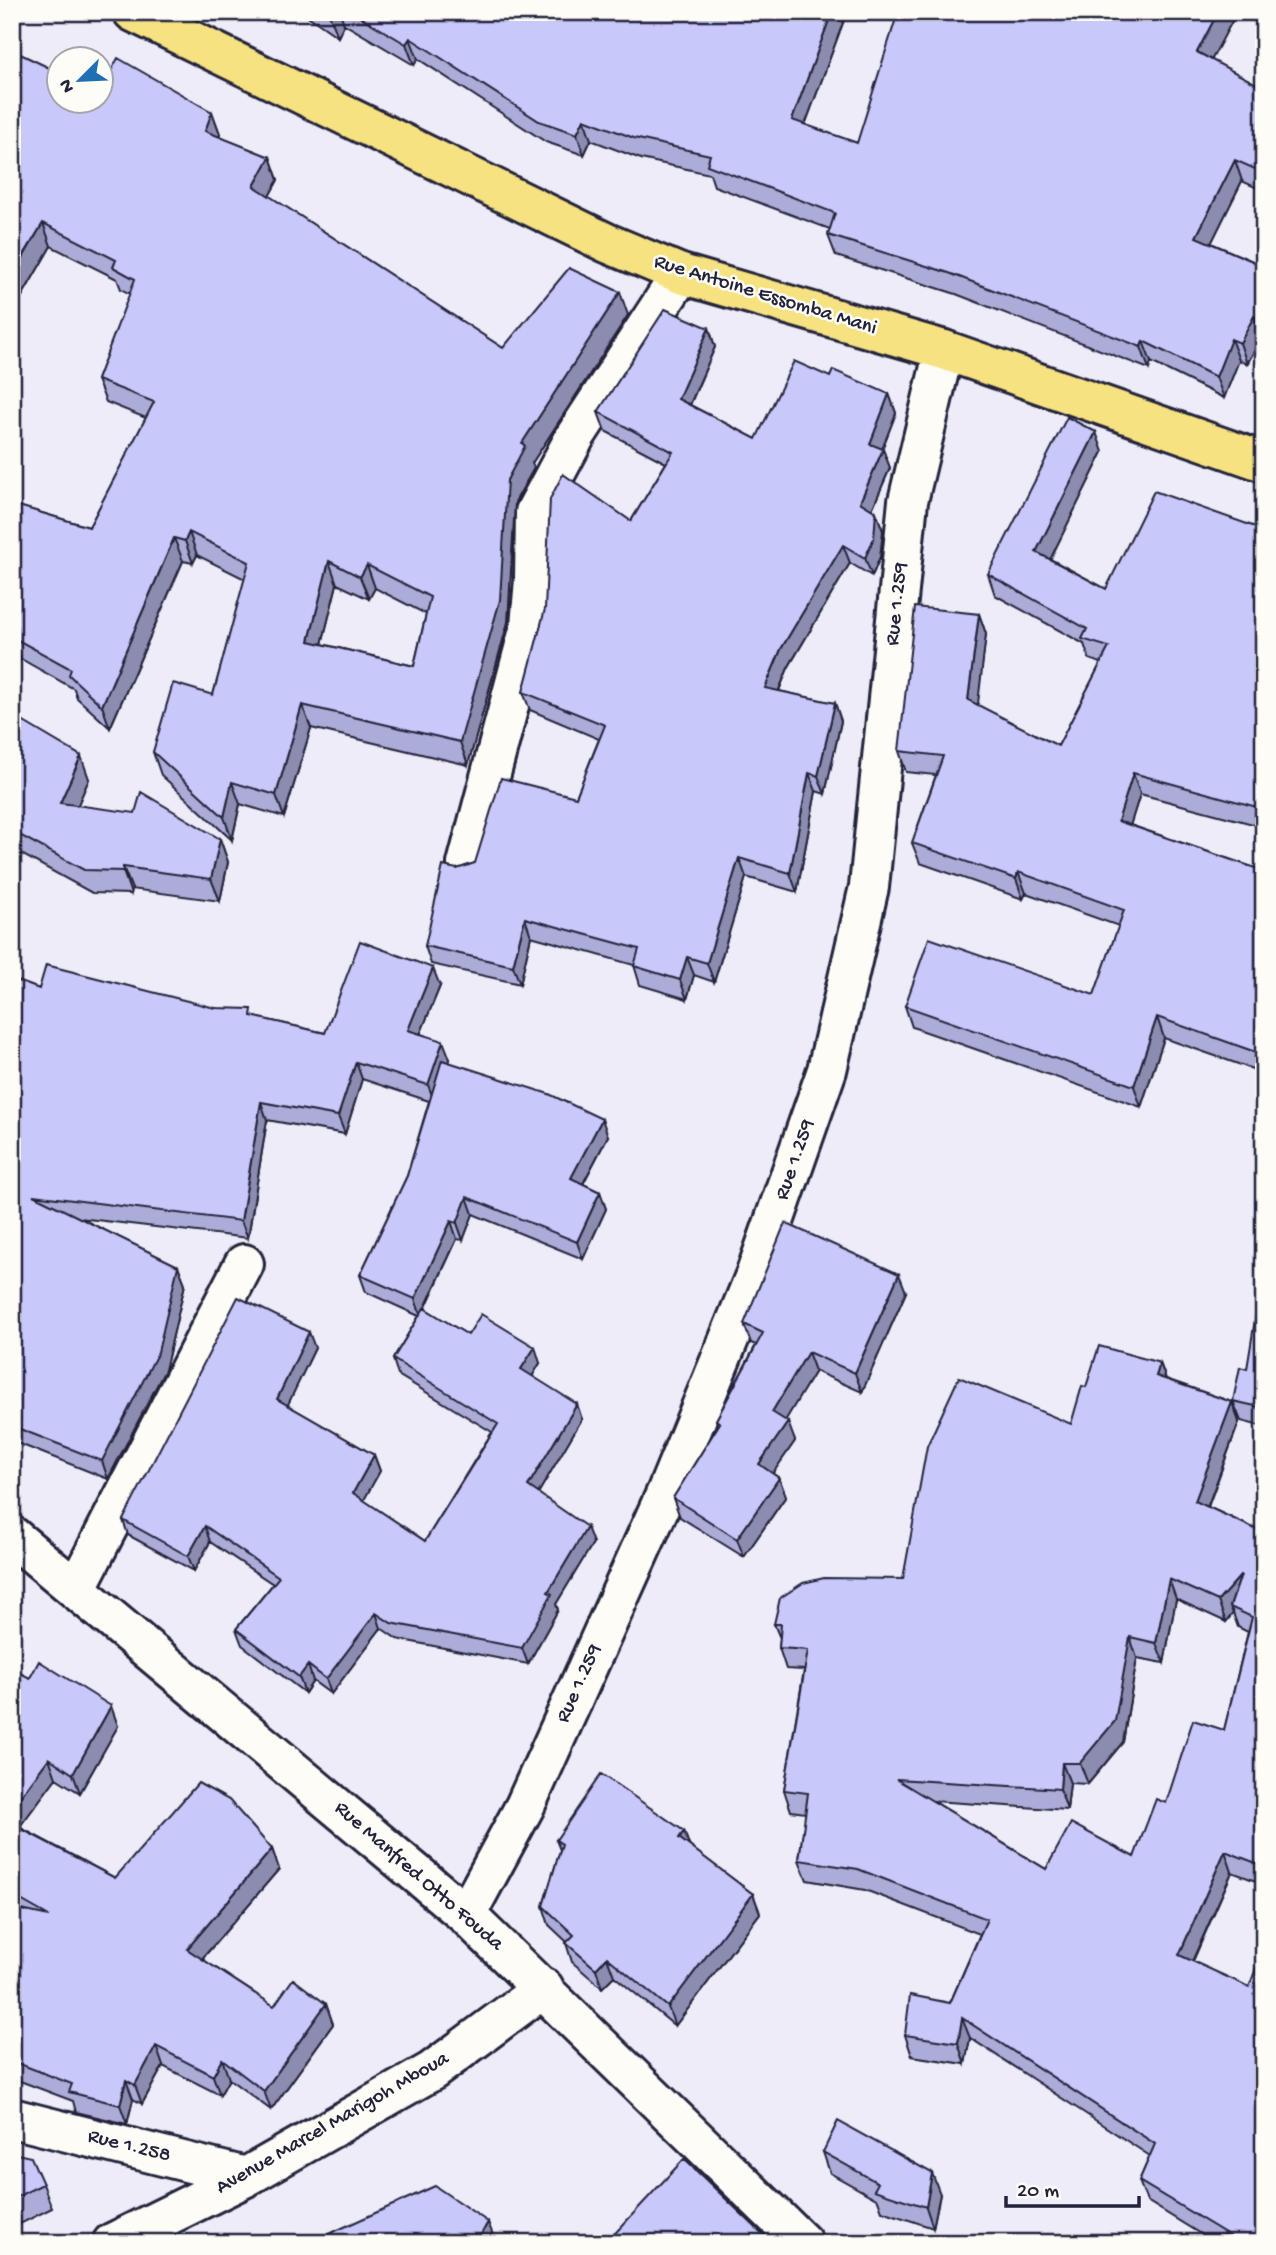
<svg xmlns="http://www.w3.org/2000/svg" width="1276" height="2255" font-family="'Gochi Hand',sans-serif">
<style>
.lines{fill:none;stroke-linecap:round;stroke-linejoin:round}
.minor-casing{stroke:#22223b;stroke-width:44}
.major-casing{stroke:#22223b;stroke-width:44}
.minor{stroke:#fdfcf7;stroke-width:38}
.major{stroke:#f7e281;stroke-width:38}
.wall{fill:#acacd8;stroke:#22223b;stroke-width:2;fill-rule:evenodd}
.shaded-wall{fill:#8c8cb0;stroke:#22223b;stroke-width:2}
.building{fill:#c8c8fb;stroke:#22223b;stroke-width:2;fill-rule:evenodd}
.labels{text-anchor:middle;dominant-baseline:central;stroke-width:5;stroke-linejoin:round;paint-order:stroke}
.street-label{font-size:21px;fill:#22223b;stroke:#fdfcf7}
</style>
<rect width="100%" height="100%" fill="#edecf8"/>
<filter id="ink" filterUnits="userSpaceOnUse"><feTurbulence type="fractalNoise" baseFrequency=".0143" numOctaves="2"/><feDisplacementMap in="SourceGraphic" scale="14" xChannelSelector="R" yChannelSelector="G"/><feConvolveMatrix kernelMatrix="1 2 1 2 8 2 1 2 1" color-interpolation-filters="sRGB"/></filter>
<g filter="url(#ink)">
<g class="lines">
<g class="minor-casing">
<path id="minor" d="M467,864L530,626L534,579L535,512L576,435L681,274
M12,1536L466,1915L803,2243
M77,1587L244,1264
M466,1915L525,1806L666,1493L756,1273L827,1070L869,887L908,501L944,350
M12,2118L246,2177
M112,2243L246,2177L432,2071L544,1988"/>
</g>
<g class="major-casing">
<path id="major" d="M133,12L607,243L681,274L944,350L1264,462"/>
</g>
<use href="#minor" class="minor"/>
<use href="#major" class="major"/>
</g>
<path class="wall" d="M302,12H847L805,125L857,143L1211,60L1264,88V191L1242,181L1211,243L1264,266V338L1262,337L1247,364L1239,360L1224,398L1151,362L1149,369L956,294L836,256L828,235L830,229L714,186L710,174L641,159L591,140L584,155L546,142L418,59L414,65L344,24L338,37Z
M1238,12H1264V27Z
M12,50L60,102L212,112L220,134L219,137L270,157L278,180L269,196L503,348L628,315L532,463L534,468L515,502L508,622L468,765L311,728L284,817L240,804L232,840L161,775L153,752L213,695L245,579L197,555L193,563L183,561L110,728L77,698L74,689L21,659L12,670V504L89,527L146,418L106,402L97,380L130,294L121,289L117,279L51,246L21,298L12,292ZM337,584L369,599L375,588L426,614L414,666L322,644Z
M709,328L715,347L690,405L756,439L830,377L889,394L896,413L882,449L890,468L872,509L876,512L883,531L880,557L872,576L850,563L788,668L779,691L835,703L841,721L825,794L816,791L797,892L746,877L714,982L694,975L687,999L640,985L634,965L531,936L520,984L431,964L425,946L457,869L475,863L576,797L599,739L530,710L523,692L631,521L666,463L605,431L598,412Z
M1103,452L1050,559L1106,589L1264,530V827L1140,794L1130,825L1264,871V1073L1164,1038L1141,1107L912,1027L905,1006L1094,995L1119,926L1026,893L1023,899L920,863L912,843L936,775L906,772L899,751L979,614L986,634L977,705L1058,746L1101,663L1089,659L1084,644L995,595L988,574Z
M12,715L89,779L77,805L220,839L228,862L220,901L132,889L131,894L92,893L12,849Z
M12,979L39,989L215,1008L325,1033L440,986L420,1034L450,1059L449,1063L608,1136L583,1184L600,1192L606,1209L583,1259L473,1214L463,1240L457,1239L425,1309L468,1335L540,1363L532,1376L582,1419L538,1493L593,1543L556,1604L558,1610L528,1664L397,1639L381,1628L331,1694L313,1681L305,1693L242,1645L236,1629L273,1584L210,1542L194,1571L128,1535L123,1520L315,1348L287,1405L374,1455L380,1471L363,1500L425,1541L492,1432L398,1375L393,1359L419,1316L366,1292L360,1275L407,1176L429,1101L362,1079L345,1134L267,1120L248,1238L79,1218L178,1266L185,1284L165,1370L108,1479L12,1441Z
M906,1292L862,1392L815,1371L785,1420L795,1441L772,1473L779,1478L786,1496L744,1557L680,1517L673,1498L718,1426L716,1420L756,1345L751,1343L744,1324Z
M1264,1300V1427L1241,1421L1233,1401L1247,1369Z
M1160,1363L1166,1379L1232,1402L1239,1422L1208,1507L1264,1533V1884L1232,1872L1193,1961L1264,2243H1215L1147,2201L1139,2181L1150,2156L970,2038L965,2064L912,2056L905,2035L950,2003L980,1934L865,1890L807,1880L799,1860L806,1813L791,1811L784,1790L804,1670L786,1669L779,1648L780,1638L774,1624L903,1579L1071,1424L1086,1387ZM1176,1599L1226,1622L1233,1613L1238,1627L1248,1632L1224,1730L1166,1803L1134,1857L1046,1869L933,1801L1067,1810L1070,1783L1088,1784L1123,1742L1137,1658L1164,1663Z
M12,1669L118,1726L80,1793L56,1778L19,1827L115,1878L272,1849L279,1869L202,1959L274,2006L326,2004L333,2024L271,2110L229,2079L220,2095L163,2066L142,2104L133,2099L127,2124L76,2112L73,2101L12,2078Z
M684,1831L689,1846L753,1894L760,1913L675,2026L614,1976L602,1988L572,1962L566,1943L567,1942L549,1925L543,1906L560,1850L556,1840Z
M823,2152L940,2194L933,2228L882,2211L878,2200L830,2173Z
M12,2153L43,2184L52,2208L12,2228Z"/>
<path class="shaded-wall" d="M332,12H340L344,24L338,37L330,16Z
M832,12H847L799,141L792,120Z
M1218,12H1237L1204,74L1197,52Z
M410,38L418,59L414,65L406,44Z
M212,112L220,134L214,154L205,131Z
M584,119L591,140L584,155L577,134Z
M270,157L278,180L262,209L254,186Z
M1235,160L1242,181L1204,258L1196,237Z
M43,223L51,246L21,298L13,275Z
M620,292L628,315L532,463L534,468L515,502L508,622L468,765L460,742L507,480L522,443Z
M1254,316L1262,337L1247,364L1240,343Z
M709,328L715,347L684,418L678,399Z
M1231,339L1239,360L1224,398L1216,377Z
M1143,341L1151,362L1149,369L1141,347Z
M889,394L896,413L877,462L870,444Z
M1096,432L1103,452L1044,572L1036,552Z
M883,449L890,468L867,521L860,502Z
M876,512L883,531L880,557L872,576L865,558Z
M189,532L197,555L193,563L185,541Z
M174,538L183,561L110,728L102,706Z
M843,545L850,563L788,668L772,707L765,688L781,649Z
M329,561L337,584L317,664L309,641Z
M367,565L375,588L369,599L360,577Z
M979,614L986,634L976,721L968,700Z
M12,637L21,659L12,670Z
M835,703L841,721L825,794L818,776Z
M302,705L311,728L284,817L276,795Z
M81,756L89,779L69,826L60,803Z
M809,773L816,791L797,892L790,873Z
M1133,773L1140,794L1125,842L1118,821Z
M232,782L240,804L232,840L224,817Z
M220,839L228,862L220,901L211,879Z
M739,858L746,877L714,982L707,963Z
M123,867L132,889L131,894L123,871Z
M1018,872L1026,893L1023,899L1016,879Z
M525,918L531,936L520,984L513,966Z
M687,957L694,975L687,999L680,980Z
M433,968L440,986L415,1047L408,1030Z
M1157,1017L1164,1038L1141,1107L1134,1086Z
M443,1041L450,1059L435,1103L428,1085Z
M356,1062L362,1079L345,1134L338,1116Z
M261,1102L267,1120L248,1238L241,1221Z
M602,1119L608,1136L577,1195L571,1178Z
M600,1192L606,1209L583,1259L577,1242Z
M467,1197L473,1214L463,1240L457,1223Z
M451,1221L457,1239L421,1316L415,1299Z
M178,1266L185,1284L165,1370L108,1479L102,1461Z
M899,1274L906,1292L862,1392L855,1373Z
M309,1332L315,1348L283,1415L277,1399Z
M535,1347L540,1363L527,1385L521,1369Z
M808,1352L815,1371L779,1431L772,1412Z
M1160,1363L1167,1383L1156,1376Z
M1232,1402L1239,1422L1202,1521L1195,1501Z
M577,1404L582,1419L533,1502L528,1486Z
M788,1422L795,1441L766,1483L759,1464Z
M374,1455L380,1471L359,1509L353,1493Z
M779,1478L786,1496L744,1557L737,1539Z
M205,1526L210,1542L194,1571L188,1556Z
M587,1527L593,1543L556,1604L558,1610L528,1664L522,1648L548,1592Z
M1241,1575L1230,1607L1233,1613L1226,1622L1218,1601Z
M1169,1579L1176,1599L1164,1663L1156,1643Z
M376,1613L381,1628L331,1694L326,1679Z
M1130,1637L1137,1658L1123,1742L1088,1784L1080,1763Z
M308,1665L313,1681L305,1693L299,1677Z
M111,1706L118,1726L80,1793L73,1774Z
M49,1758L56,1778L12,1837V1808Z
M1062,1763L1070,1783L1067,1810L1060,1789Z
M684,1831L691,1850L679,1838Z
M272,1849L279,1869L194,1968L187,1949Z
M1225,1851L1232,1872L1186,1975L1179,1955Z
M753,1894L760,1913L675,2026L668,2007Z
M607,1957L614,1976L602,1988L596,1969Z
M326,2004L333,2024L271,2110L264,2091Z
M962,2018L970,2038L965,2064L958,2043Z
M156,2046L163,2066L142,2104L135,2085Z
M222,2059L229,2079L220,2095L213,2076Z
M126,2080L133,2099L127,2124L120,2105Z
M932,2173L940,2194L933,2228L926,2207Z
M488,2222L496,2243H479L478,2240Z"/>
<path class="building" d="M352,12H832L792,120L857,143L898,12H1218L1197,52L1264,88V173L1235,160L1196,237L1264,266V321L1254,316L1240,343L1231,339L1216,377L1143,341L1141,347L949,273L828,235L835,213L707,165L710,155L634,138L584,119L577,134L539,121L410,38L406,44Z
M12,50L60,73V102H102V87L118,58L212,112L205,131L270,157L254,186L503,348L569,268L620,292L522,443L525,446L507,480L500,600L460,742L302,705L276,795L232,782L224,817L153,752L173,683L213,695L249,562L189,532L185,541L174,538L102,706L69,675L71,669L12,637V504L89,527L154,402L97,380L135,279L113,267L116,260L43,223L12,275ZM329,561L360,577L367,565L430,597L414,666L309,641Z
M665,309L709,328L678,399L756,439L794,361L830,377L833,370L889,394L870,444L883,449L860,502L876,512L874,538L865,558L843,545L781,649L765,688L835,703L818,776L809,773L790,873L739,858L707,963L687,957L680,980L634,966L639,949L525,918L513,966L425,946L443,866L457,869L475,863L501,778L576,797L605,725L523,692L545,609L550,499L563,474L631,521L673,452L598,412Z
M1067,417L1096,432L1036,552L1106,589L1154,491L1264,530V809L1133,773L1118,821L1264,871V1055L1157,1017L1134,1086L905,1006L929,938L1094,995L1124,910L1018,872L1016,879L912,843L943,756L899,751L915,607L979,614L968,700L1058,746L1109,647L1082,639L1087,629L988,574Z
M12,715L81,756L60,803L135,813L141,792L220,839L211,879L123,867V871L84,870L12,831Z
M360,941L433,968L408,1030L443,1041L428,1085L356,1062L338,1116L261,1102L241,1221L33,1195L178,1266L158,1352L102,1461L12,1426V979L39,989L46,965L215,1008L252,1009L251,1016L325,1033Z
M442,1060L549,1094L602,1119L571,1178L600,1192L577,1242L467,1197L457,1223L451,1221L415,1299L360,1275L407,1176Z
M785,1223L899,1274L855,1373L808,1352L772,1412L788,1422L759,1464L779,1478L737,1539L673,1498L720,1423L716,1420L763,1333L744,1324Z
M238,1297L309,1332L277,1399L374,1455L353,1493L425,1541L498,1424L393,1359L424,1308L468,1335L481,1314L535,1347L521,1369L577,1404L528,1486L587,1527L548,1592L552,1594L522,1648L391,1623L376,1613L326,1679L308,1665L299,1677L236,1629L279,1577L205,1526L188,1556L123,1520Z
M1264,1300V1408L1233,1401L1240,1367L1247,1369L1258,1301L1263,1302Z
M1099,1346L1160,1363L1156,1376L1232,1402L1195,1501L1264,1533V1866L1225,1851L1179,1955L1249,1987L1264,1947V2243H1225L1230,2236L1139,2181L1155,2144L962,2018L958,2043L905,2035L910,1995L950,2003L987,1919L858,1869L799,1860L808,1793L784,1790L808,1650L779,1648L781,1624H774L780,1598L803,1583L824,1578L903,1579L927,1446L959,1377L1071,1424L1082,1386L1086,1387ZM1241,1575L1230,1607L1252,1617L1224,1730L1193,1720L1166,1803L1156,1799L1134,1857L1071,1823L1046,1869L896,1779L1060,1789L1062,1763H1080L1115,1721L1130,1637L1156,1643L1169,1579L1218,1601Z
M39,1661L111,1706L73,1774L49,1758L12,1808V1669L30,1678Z
M601,1774L684,1831L679,1838L753,1894L668,2007L607,1957L596,1969L566,1943L574,1935L543,1906L562,1844L556,1840Z
M198,1783L229,1800L272,1849L187,1949L274,2006L293,1979L326,2004L264,2091L222,2059L213,2076L156,2046L135,2085L126,2080L120,2105L69,2092L72,2084L12,2061V1908L49,1916L12,1895V1824L115,1878Z
M838,2121L932,2173L926,2207L874,2190L878,2183L823,2152Z
M12,2153L31,2157L43,2184L12,2199Z
M684,2159L772,2243H606Z
M435,2186L488,2222L478,2240L480,2243H309Z"/>
</g>
<g class="labels">
<g class="street-label">
<text transform="translate(765 296) rotate(17)">Rue Antoine Essomba Mani</text>
<text transform="translate(898 604) rotate(-84)">Rue 1.259</text>
<text transform="translate(796 1160) rotate(-71)">Rue 1.259</text>
<text transform="translate(580 1684) rotate(-66)">Rue 1.259</text>
<text transform="translate(418 1877) rotate(41)">Rue Manfred Otto Fouda</text>
<text transform="translate(333 2124) rotate(-30)">Avenue Marcel Marigoh Mboua</text>
<text transform="translate(129 2147) rotate(14)">Rue 1.258</text>
</g>
</g>
<rect width="1276" height="2255" fill="none" stroke="#fdfcf7" stroke-width="42"/>
<rect x="21" y="21" width="1234" height="2213" fill="none" stroke="#22223b" stroke-width="2.5" filter="url(#ink)"/>
<g transform="translate(80 80) rotate(246)"><circle r="33" fill="#fdfcf7" stroke="#a5a5ac" stroke-width="2"/>
<path d="M0-5L12 26L0 18L-12 26Z" fill="#1f6fb2"/>
<text y="-10" font-size="19" font-weight="bold" text-anchor="middle" fill="#22223b">N</text>
</g>
<path d="M1006 2196v10h133v-10" fill="none" stroke="#22223b" stroke-width="3.5"/>
<text x="1017" y="2196" font-size="21" fill="#22223b" stroke="#fdfcf7" stroke-width="5" paint-order="stroke">20 m</text>
</svg>
